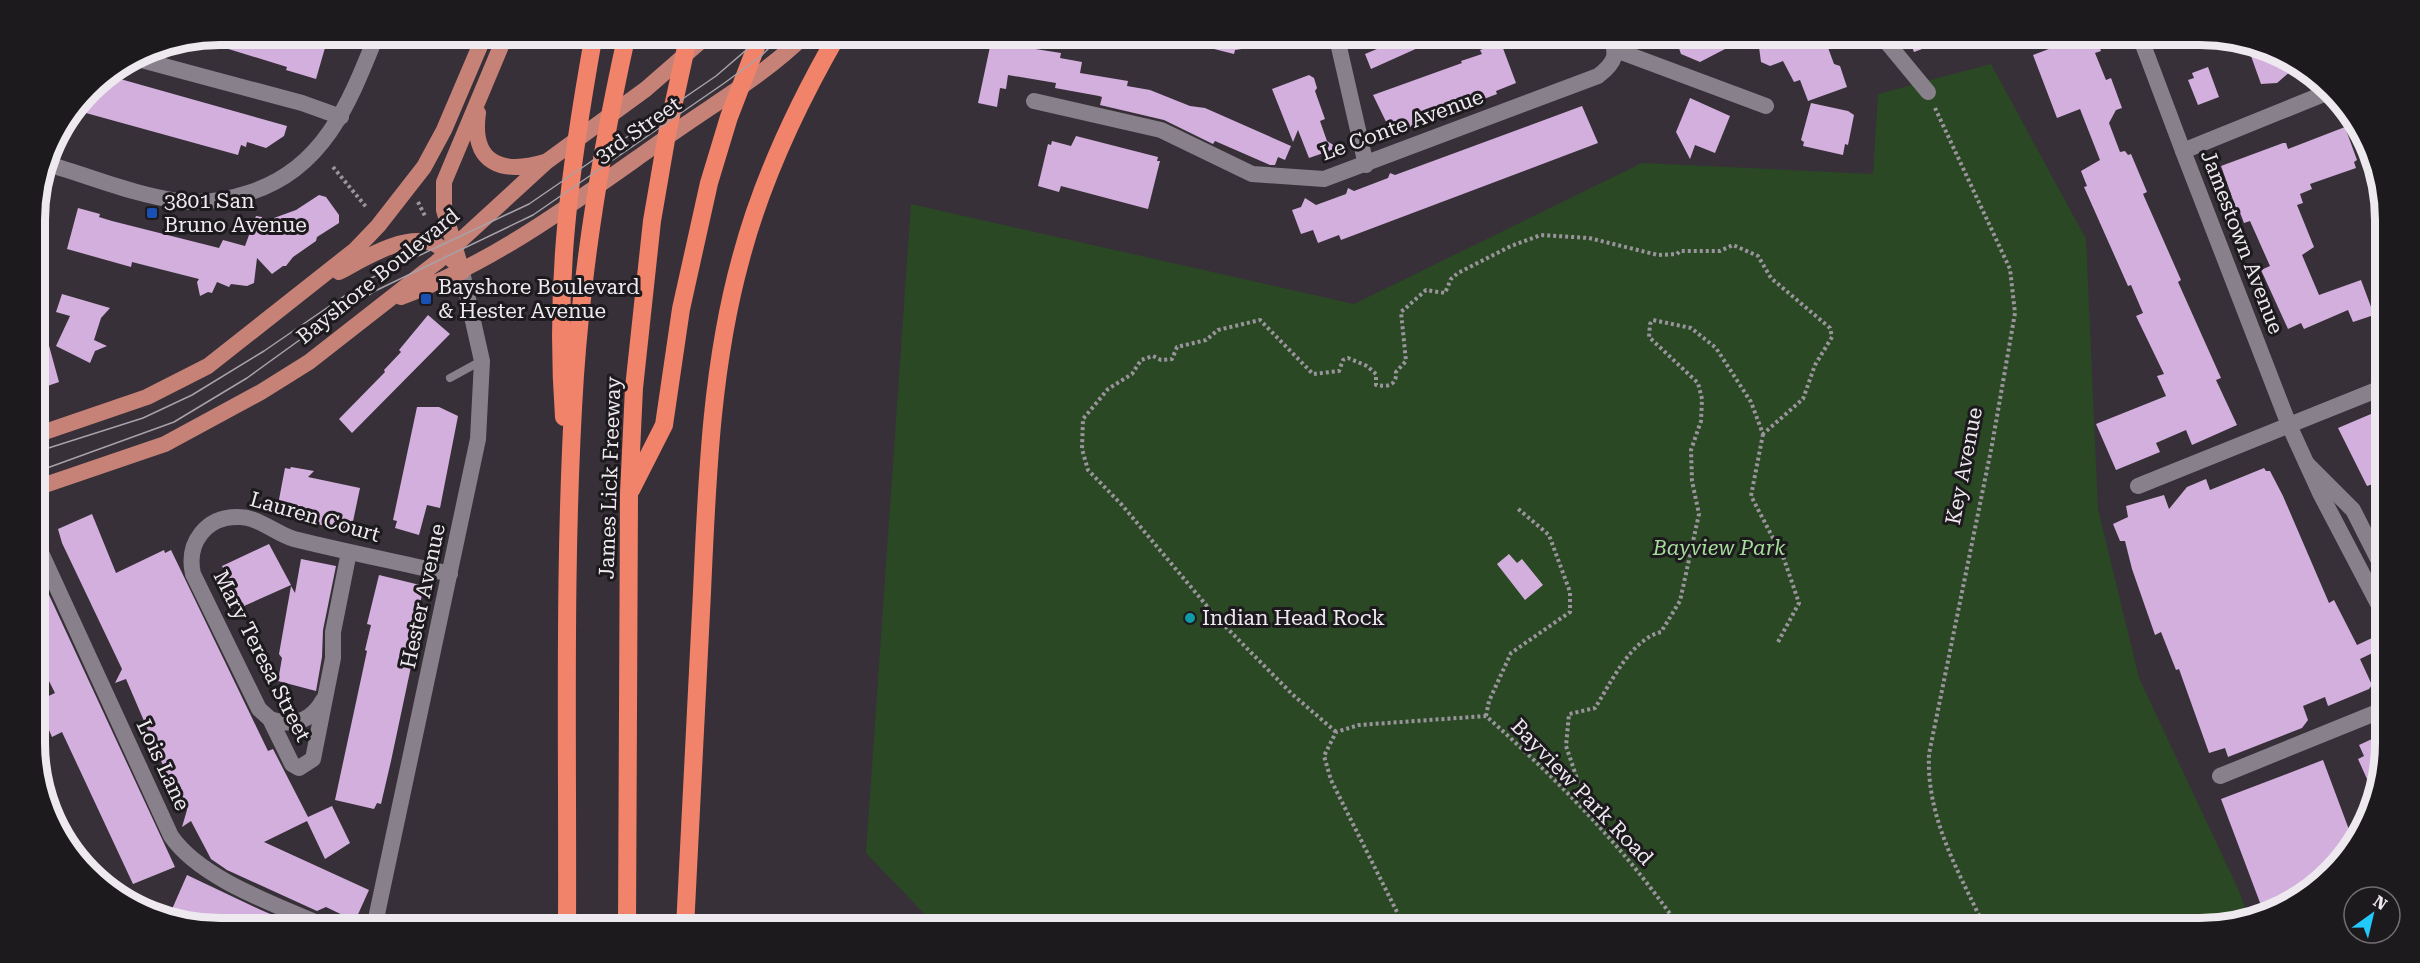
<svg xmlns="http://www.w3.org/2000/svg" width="2420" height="963" font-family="'Roboto Serif',serif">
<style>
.green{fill:#2a4824}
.building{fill:#d3afdd}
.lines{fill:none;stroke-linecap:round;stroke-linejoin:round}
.path{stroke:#9a949c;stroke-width:4;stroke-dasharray:3 3;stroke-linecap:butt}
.service{stroke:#88808a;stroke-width:8}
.minor{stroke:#88808a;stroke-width:16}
.tertiary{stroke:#88808a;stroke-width:16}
.secondary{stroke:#88808a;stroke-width:16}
.primary{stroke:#c78277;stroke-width:16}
.motorway{stroke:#f1836a;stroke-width:18}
.tram{stroke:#a7a2a9;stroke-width:1.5}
.transit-dot{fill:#1a4fb4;stroke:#1d1a1e;stroke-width:2}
.culture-dot{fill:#0f9aa8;stroke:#1d1a1e;stroke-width:2}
.labels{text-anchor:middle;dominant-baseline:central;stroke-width:6;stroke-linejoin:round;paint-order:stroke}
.street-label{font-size:21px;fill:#eee9ef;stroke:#1d1a1e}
.poi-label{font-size:21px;fill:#eee9ef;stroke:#1d1a1e;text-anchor:start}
.park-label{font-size:21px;font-style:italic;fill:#a6dc9b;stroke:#1d1a1e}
.rim{fill:none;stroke:#eee9ef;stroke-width:8}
</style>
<rect width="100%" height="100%" fill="#373039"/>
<path class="green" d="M1991,64L2086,239L2098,509L2139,678L2240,893L2249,921L2212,928H938L866,853L911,204L1354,304L1642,163L1873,174L1878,94Z"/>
<path class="building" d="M220,34H329L316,79L286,70L287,67L196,39Z
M1213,34H1274L1275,44L1235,50L1234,54L1210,48Z
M1382,34H1449L1371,69L1365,54L1384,46Z
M1674,34H1721L1727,48L1700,62L1681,54Z
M1774,34H1823L1834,64L1840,66L1847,87L1808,101L1800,80L1794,82L1783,61L1770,66L1761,62L1759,47L1776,41Z
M1907,34H1957V36L1914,52Z
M2058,34H2095L2101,51L2095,53L2106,80L2111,78L2122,108L2116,110L2109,123L2120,152L2125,151L2128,155L2131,154L2147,192L2143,194L2181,280L2178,282L2221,378L2216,380L2237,425L2192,445L2186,430L2156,443L2160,452L2116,470L2096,424L2166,396L2157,376L2164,374L2136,316L2143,313L2131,285L2128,286L2084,187L2087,186L2081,171L2100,160L2080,109L2057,118L2033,55L2062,44Z
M991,42L1061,53L1060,58L1082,62L1080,73L1128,81L1127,86L1150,90L1190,106L1205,108L1291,146L1285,160L1278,157L1275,165H1270L1215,141L1213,144L1164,120L1100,105L1102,97L1099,96L1055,88L1056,83L1008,75L1006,89L1000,88L997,107L978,103Z
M2246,42L2260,44L2298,65L2277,83L2261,84Z
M1501,43L1516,83L1496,91L1497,94L1392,134L1373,95L1462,63L1461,61L1482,54L1480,50Z
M2208,67L2219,97L2198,105L2188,80L2194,78L2192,73Z
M106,75L287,126L284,136L266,148L247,142L246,147L241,145L238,155L75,110L97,81Z
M1309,75L1314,78L1317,88L1315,91L1325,119L1320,121L1327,141L1338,148L1309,158L1298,130L1293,142L1272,89Z
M1690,98L1730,116L1715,153L1695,145L1690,159L1676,132Z
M1811,103L1848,111L1854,115L1848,145L1845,144L1843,155L1803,146L1804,142L1801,140Z
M1582,106L1598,143L1341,240L1339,235L1318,243L1313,230L1301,234L1292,210L1301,207L1305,198L1316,205L1346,194L1348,188L1354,191L1388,178L1390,173L1395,175Z
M2345,127L2357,160L2354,162L2356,168L2310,184L2312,189L2300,194L2303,203L2297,205L2314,247L2302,255L2319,295L2361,280L2374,315L2353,322L2348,310L2304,329L2301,323L2288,329L2261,270L2270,266L2250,221L2244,223L2239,210L2237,211L2221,166L2283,143H2286L2288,149Z
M1076,136L1158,157L1157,161H1160L1148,209L1061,186L1059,192L1038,186L1048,144L1051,145L1052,141L1071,146Z
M319,195L326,197L339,215V223L317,237L316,241L293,257L286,266H283L272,274L257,258L254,283L247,286L231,284L229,287L217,282L212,293L208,292L200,296L197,282L199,279L132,262L131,267L67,249L78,208L100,214L99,217L112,221L219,248L223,240L245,246L256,216L262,217L260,228L273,229L274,218L296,210Z
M62,294L110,308L101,318L94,340L107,346L95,351L90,363L56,346L70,316L56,312Z
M428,315L450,334L352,433L339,419L385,372L384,370L401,352L399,350Z
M48,342L59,382L36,390V346Z
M417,407H439L458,416L440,508L427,505L419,535L395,528L397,521L393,520Z
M2378,411L2379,413L2385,411V480L2367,486L2338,428Z
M291,467L314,471L308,477L360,488L351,531L302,521L308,518L277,510L285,468L290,469Z
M2264,468L2266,471H2270L2283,496L2329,603L2334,600L2357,645L2385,632V647L2360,659L2372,685L2369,689L2328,706L2325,697L2303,706L2308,720L2302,728L2228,757L2225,748L2209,753L2179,669L2176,670L2161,632L2155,635L2132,569L2125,541H2120L2113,524L2128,517L2126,506L2164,495L2169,509L2187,487L2206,479L2210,490Z
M92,514L116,573L164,550L165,553L171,550L268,751L273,749L308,817L332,806L350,843L325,859L307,821L264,842L369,890L355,921L326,907L317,911L227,870L211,859L191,821L182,827L187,810L171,784L126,679L115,683L122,669L62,543L58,529Z
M269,544L291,585L244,606L243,603L240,604L222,566Z
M1509,554L1517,563L1522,559L1543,585L1525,600L1497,564Z
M301,559L336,566L323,630L322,657L316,691L278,681L282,658L279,654L291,586L295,593Z
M37,569L175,867L133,884L62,732L52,737L42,714L45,713L41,703L44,702L42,699L55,693L41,665L37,667Z
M379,575L420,585L419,588L423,589L409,661L412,662L391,761L381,804L377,803L374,809L335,800L367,651L365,650L371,625L367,624Z
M2385,733V743L2376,799L2358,759L2364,756L2359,745Z
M2323,760L2354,843L2347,856L2313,890L2265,916L2221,799Z
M187,875L261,910L291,923L280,928H220L183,922L169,916Z"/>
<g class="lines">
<path class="path" d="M1935,108L2010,269L2015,313L1992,445L1929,754C1926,818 1959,872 1985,928
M333,167L367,208
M418,202L425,216
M1763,434L1751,496L1784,559L1799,603L1778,642
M1486,716L1489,701L1511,653L1570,612V592L1549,535L1516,507
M1336,732L1292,694L1217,618L1122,505L1088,470L1082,449L1083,419L1108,389L1132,374L1141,360L1153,356L1161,360L1172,359L1177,347L1206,340L1218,330L1260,320L1313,374L1339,371L1343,360L1348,358L1367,366L1376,374V385C1387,387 1397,386 1396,372L1406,361L1401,312L1426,290L1445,293L1451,279L1458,273L1511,246L1541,235L1589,238L1658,255L1677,254L1680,251H1720L1733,245L1758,256L1771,278L1830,328L1832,337L1815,365L1803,399L1763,434L1751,402L1716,348L1691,328L1653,320L1650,324L1649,337L1698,383L1702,399L1701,421L1691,450L1692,481L1699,514L1680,601L1661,632C1630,640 1611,683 1595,708L1569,714L1566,746L1589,814
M1405,928L1331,780L1324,756L1336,732L1359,725L1486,716C1559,781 1624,847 1680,928"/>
<path class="service" d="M450,378L481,361"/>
<path class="minor" d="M1336,34L1366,165
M1880,34L1928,92
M2139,34L2183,151L2331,91
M1616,50L1766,106
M134,58L302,103L341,117
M1034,101L1161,130L1252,174L1324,179L1598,76C1616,62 1618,55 1610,34
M2307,464L2353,510L2385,573
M2138,486L2384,387
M37,544L171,836C201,880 280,906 329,928
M349,552L333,632V658L313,759L299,768L292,764L270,719L259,709L193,574C186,543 206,516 239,517C259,517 276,534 294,539C346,552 398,562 450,574
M270,719C292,727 311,722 323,700
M2220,776L2385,709
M374,928L478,439L482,361L462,272"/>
<path class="tertiary" d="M2183,151L2289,425L2320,493L2385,617"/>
<path class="secondary" d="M47,164C90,176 134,195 179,201C204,204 227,200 251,192C325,168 350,101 377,34"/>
<path class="primary" d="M478,113C471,163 501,175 545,162
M339,272C364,259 402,234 432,243C440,245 448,255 453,261
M462,272L444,210V182L506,34
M401,297C500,260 584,195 670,135C715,103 766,74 806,34
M36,435L147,397L208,366L355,250L378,226L424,167L444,130L485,34
M36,488L165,444L261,392L309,362L437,262L546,162L646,89L709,34"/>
<path class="motorway" d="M564,417C554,282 570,167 594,34
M631,490L664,425L681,309L709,183L729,117L761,34
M567,928C568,744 563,559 575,375C583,260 602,146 627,34
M627,928L629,494L634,388L652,221L667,134L689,34
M685,928C691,816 696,704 702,592C707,480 711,366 741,258C762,179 797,105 838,34"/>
<path class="tram" d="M36,452L143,418L192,395L264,351L369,279L529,204L716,76L765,34
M36,472L174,422L247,378L319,326L375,291L533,215L723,84L760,57L783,34"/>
</g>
<g class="transit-dot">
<rect x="146" y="207" width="12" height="12" rx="3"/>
<rect x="420" y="293" width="12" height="12" rx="3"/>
</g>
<circle class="culture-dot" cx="1190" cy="618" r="6"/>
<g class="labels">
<g class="street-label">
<text transform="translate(1402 125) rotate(-20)">Le Conte Avenue</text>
<text transform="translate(638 130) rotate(-35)">3rd Street</text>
<text transform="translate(2242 242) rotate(69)">Jamestown Avenue</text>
<text transform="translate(378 276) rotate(-39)">Bayshore Boulevard</text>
<text transform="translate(1964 466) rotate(-79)">Key Avenue</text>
<text transform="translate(610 478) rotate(-88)">James Lick Freeway</text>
<text transform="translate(315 517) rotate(16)">Lauren Court</text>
<text transform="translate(423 596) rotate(-78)">Hester Avenue</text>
<text transform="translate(262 656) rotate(63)">Mary Teresa Street</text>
<text transform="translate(163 765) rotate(65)">Lois Lane</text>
<text transform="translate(1582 792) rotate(46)">Bayview Park Road</text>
</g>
<g class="poi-label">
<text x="164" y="201">3801 San<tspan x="164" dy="24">Bruno Avenue</tspan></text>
<text x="438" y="287">Bayshore Boulevard<tspan x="438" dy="24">&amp; Hester Avenue</tspan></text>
<text x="1202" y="618">Indian Head Rock</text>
</g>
<g class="park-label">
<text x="1719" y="548">Bayview Park</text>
</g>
</g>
<path d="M0 0H2420V963H0ZM220 45H2200A175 175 0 0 1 2375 220V743A175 175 0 0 1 2200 918H220A175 175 0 0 1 45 743V220A175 175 0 0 1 220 45Z" fill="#1d1a1e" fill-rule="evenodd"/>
<path class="rim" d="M220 45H2200A175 175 0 0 1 2375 220V743A175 175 0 0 1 2200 918H220A175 175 0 0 1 45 743V220A175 175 0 0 1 220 45Z"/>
<g transform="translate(2372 915) rotate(34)"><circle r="28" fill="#1d1a1e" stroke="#716d72" stroke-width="1.5"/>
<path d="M0-4.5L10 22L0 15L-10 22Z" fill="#22c9fd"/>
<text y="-9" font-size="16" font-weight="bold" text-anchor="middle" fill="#eee9ef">N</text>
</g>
</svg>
